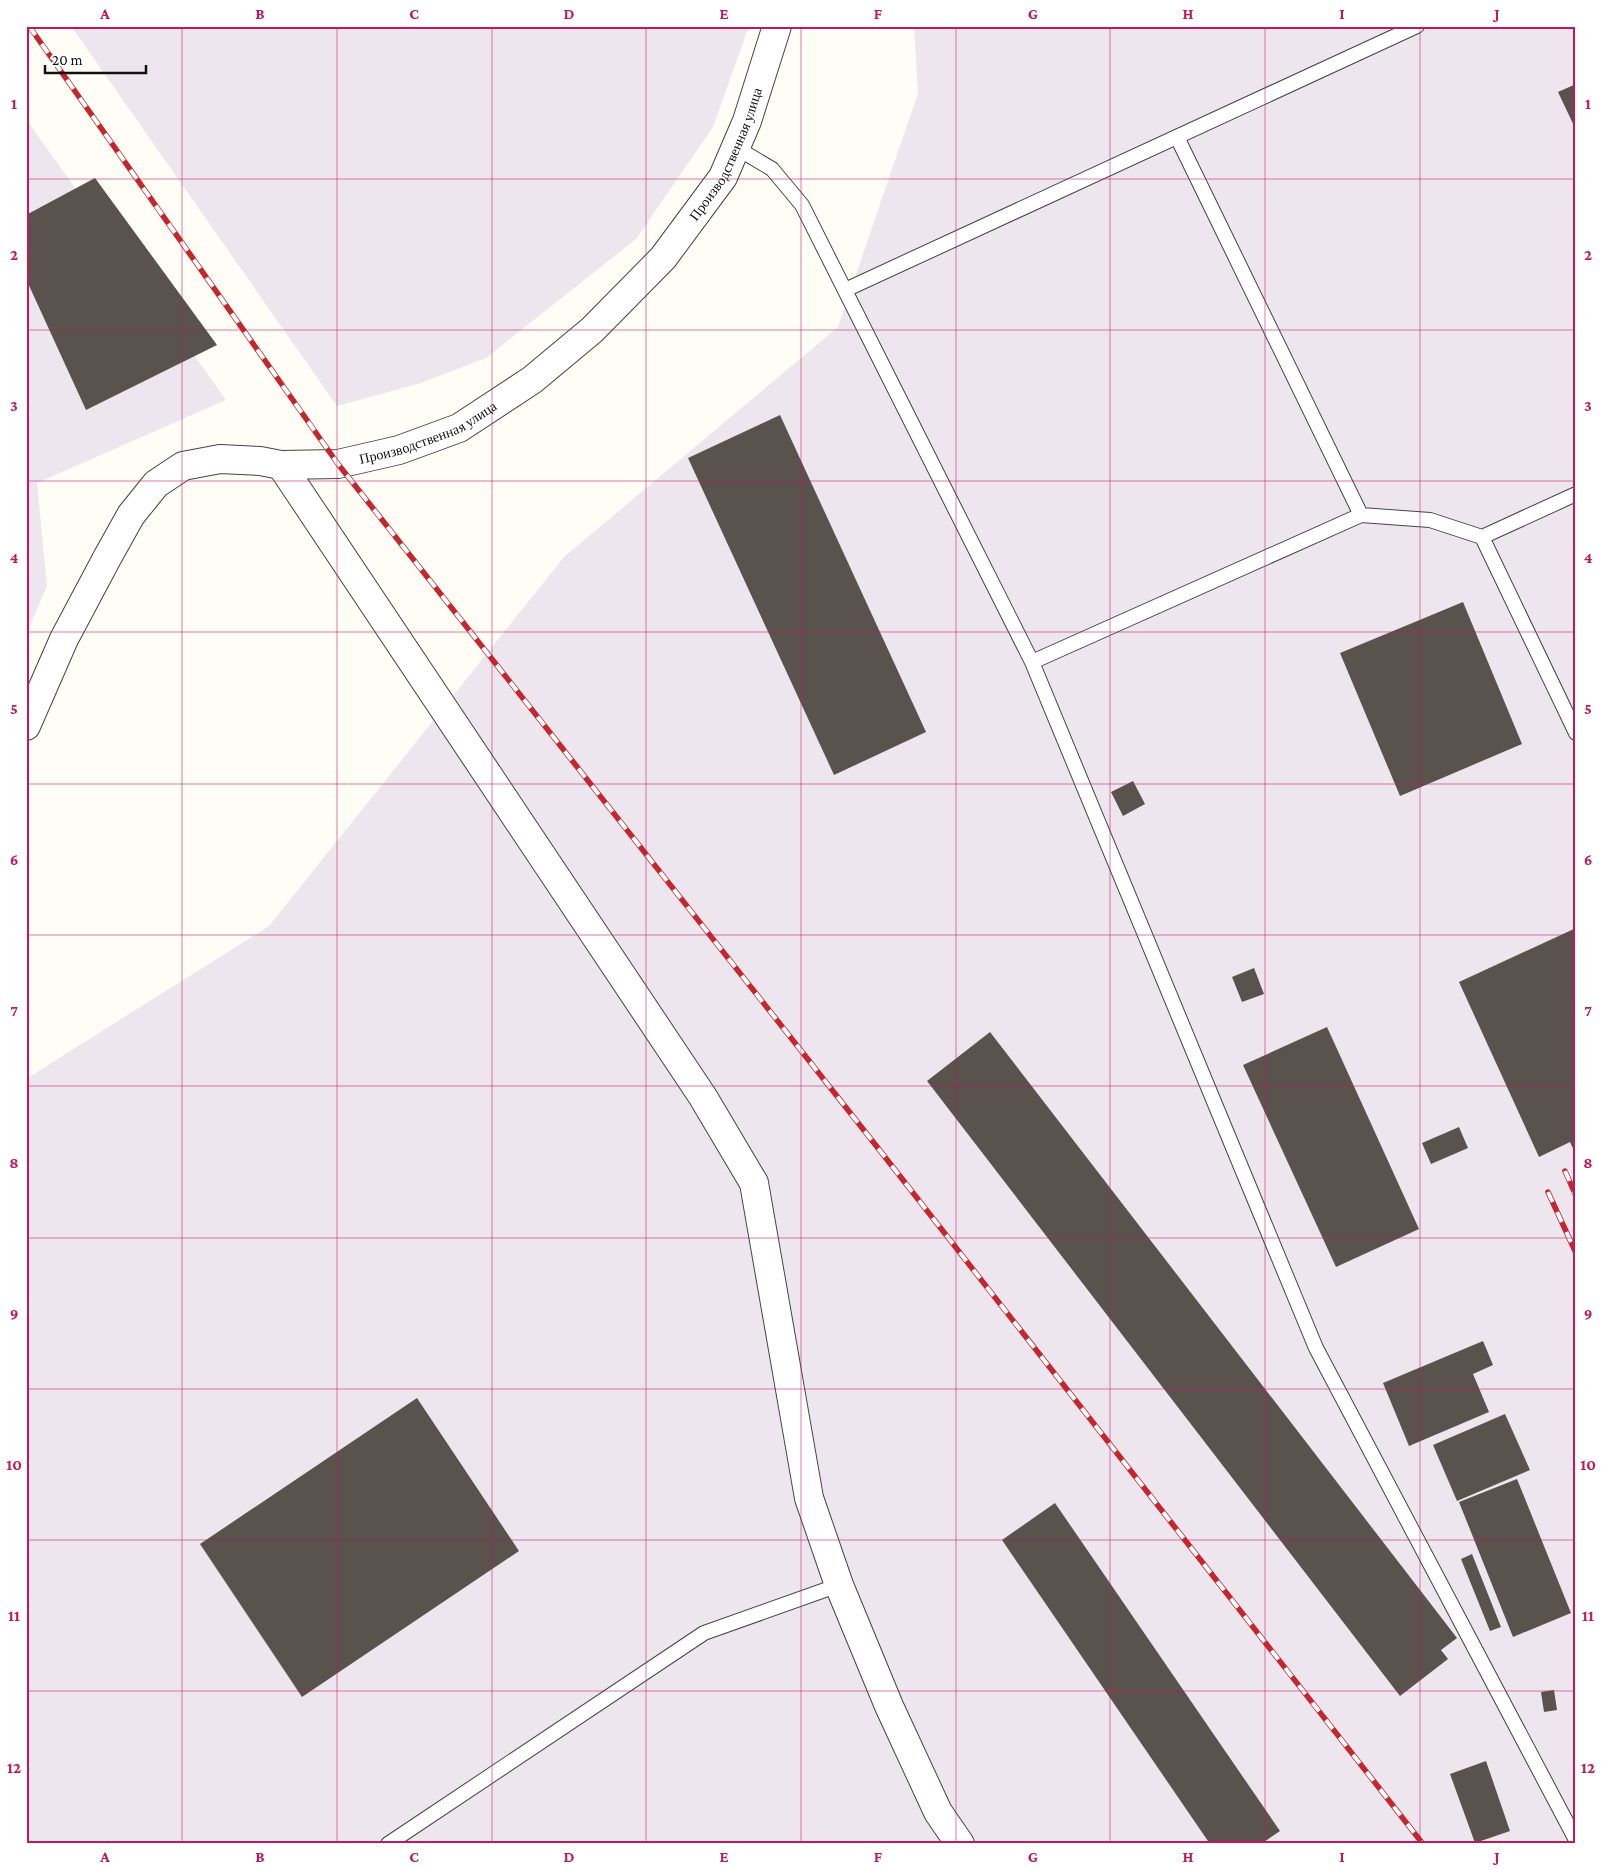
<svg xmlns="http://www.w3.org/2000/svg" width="1602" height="1870" font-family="'Crimson Pro',serif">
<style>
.industrial{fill:#eee6ef}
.building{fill:#5a524d}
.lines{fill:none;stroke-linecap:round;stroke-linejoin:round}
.service-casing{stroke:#444;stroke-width:16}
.minor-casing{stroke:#444;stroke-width:30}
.tertiary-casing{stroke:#444;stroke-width:30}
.service{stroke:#fff;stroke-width:14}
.minor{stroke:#fff;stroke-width:28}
.tertiary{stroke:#fff;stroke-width:28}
.rail-casing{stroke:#c4262e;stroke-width:5.5}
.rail{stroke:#fff;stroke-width:4;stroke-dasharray:11;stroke-linecap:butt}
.grid{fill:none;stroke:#c2185b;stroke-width:1;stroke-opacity:0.55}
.labels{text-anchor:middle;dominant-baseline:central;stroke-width:5;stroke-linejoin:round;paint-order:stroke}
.street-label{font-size:14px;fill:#111;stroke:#fff}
.neatline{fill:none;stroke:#c2185b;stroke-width:2}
.grid-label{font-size:16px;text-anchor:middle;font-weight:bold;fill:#c2185b}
</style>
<rect width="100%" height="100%" fill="#fffdf5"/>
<path class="industrial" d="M71,26H749L713,127L636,239L486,358L421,383L337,406Z
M914,26H1576V1844H26V1079L269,926L564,557L838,327L918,93Z
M26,119L226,400L37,483L47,586L26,635Z"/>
<path class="building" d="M1576,84V130L1558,92Z
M95,178L217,345L86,410L26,279V215Z
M780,415L926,732L834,775L688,458Z
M1463,602L1522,744L1400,796L1340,653Z
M1133,781L1145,804L1123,816L1111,792Z
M1576,928V1155L1570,1142L1539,1157L1459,982Z
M1254,968L1264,994L1242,1002L1232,977Z
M1327,1027L1419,1229L1336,1267L1243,1065Z
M990,1032L1457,1638L1441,1650L1448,1659L1400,1696L927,1081Z
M1459,1127L1468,1148L1431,1164L1422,1143Z
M1483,1341L1493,1365L1473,1374L1489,1412L1409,1446L1383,1383Z
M417,1398L519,1551L302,1697L200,1544Z
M1505,1414L1530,1470L1457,1501L1433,1445Z
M1517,1479L1571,1613L1513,1637L1459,1502Z
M1055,1503L1280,1831L1261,1844H1210L1002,1540Z
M1472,1554L1501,1627L1490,1631L1461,1559Z
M1554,1690L1557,1710L1544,1712L1541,1692Z
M1486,1761L1510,1831L1475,1843L1450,1774Z"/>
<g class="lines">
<g class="service-casing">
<path id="service" d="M1177,137L1361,515
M735,147L772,169L802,205L1032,662L1316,1348L1576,1840
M845,290L1417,26
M1482,537L1576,733
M1032,662L1361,515L1430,520L1482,537L1576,494
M388,1844L704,1633L839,1585"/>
</g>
<g class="minor-casing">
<path id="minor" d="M281,465L703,1097L754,1183L809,1498L839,1585L889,1706L938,1812L960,1844"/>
</g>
<g class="tertiary-casing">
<g id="tertiary">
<path id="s1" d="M26,726L64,639L107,558L131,515L156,484L183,466L220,459L260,461L281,465L338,464L399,450L459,428L532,380L592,330L663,258L723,177L747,121L777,26"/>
</g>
</g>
<use href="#service" class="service"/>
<use href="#minor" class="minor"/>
<use href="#tertiary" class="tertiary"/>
<g class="rail-casing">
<path id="rail" d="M29,26L338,464L874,1143L1423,1844
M1565,1171L1576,1196
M1548,1192L1576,1253"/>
</g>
<use href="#rail" class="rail"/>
</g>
<path class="grid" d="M182,26V1844M337,26V1844M492,26V1844M646,26V1844M801,26V1844M956,26V1844M1110,26V1844M1265,26V1844M1420,26V1844M26,179H1576M26,330H1576M26,481H1576M26,632H1576M26,784H1576M26,935H1576M26,1086H1576M26,1238H1576M26,1389H1576M26,1540H1576M26,1691H1576"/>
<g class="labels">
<g class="street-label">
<text stroke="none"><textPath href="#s1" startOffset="980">Производственная улица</textPath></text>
<text stroke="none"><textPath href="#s1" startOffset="560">Производственная улица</textPath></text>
</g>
</g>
<rect width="1602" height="1870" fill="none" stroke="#ffffff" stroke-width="55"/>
<path d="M45 65v8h101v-8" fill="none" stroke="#111111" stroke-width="2.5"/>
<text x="52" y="65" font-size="15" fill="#111111" stroke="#ffffff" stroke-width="4" paint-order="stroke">20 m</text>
<rect x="28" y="28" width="1546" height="1814" class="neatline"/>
<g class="grid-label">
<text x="105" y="19">A</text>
<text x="260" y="19">B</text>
<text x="414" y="19">C</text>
<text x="569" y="19">D</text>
<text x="724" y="19">E</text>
<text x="878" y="19">F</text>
<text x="1033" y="19">G</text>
<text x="1188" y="19">H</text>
<text x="1342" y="19">I</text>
<text x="1497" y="19">J</text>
<text x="14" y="109">1</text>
<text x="1588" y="109">1</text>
<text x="14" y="260">2</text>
<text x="1588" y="260">2</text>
<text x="14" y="411">3</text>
<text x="1588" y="411">3</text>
<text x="14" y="563">4</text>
<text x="1588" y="563">4</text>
<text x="14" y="714">5</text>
<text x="1588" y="714">5</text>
<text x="14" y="865">6</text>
<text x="1588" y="865">6</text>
<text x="14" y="1016">7</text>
<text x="1588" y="1016">7</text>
<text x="14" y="1168">8</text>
<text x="1588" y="1168">8</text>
<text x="14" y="1319">9</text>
<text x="1588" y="1319">9</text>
<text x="14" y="1470">10</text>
<text x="1588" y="1470">10</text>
<text x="14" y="1621">11</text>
<text x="1588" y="1621">11</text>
<text x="14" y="1773">12</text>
<text x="1588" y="1773">12</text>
<text x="105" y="1862">A</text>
<text x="260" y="1862">B</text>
<text x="414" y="1862">C</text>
<text x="569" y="1862">D</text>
<text x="724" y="1862">E</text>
<text x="878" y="1862">F</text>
<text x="1033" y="1862">G</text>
<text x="1188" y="1862">H</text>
<text x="1342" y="1862">I</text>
<text x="1497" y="1862">J</text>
</g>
</svg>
